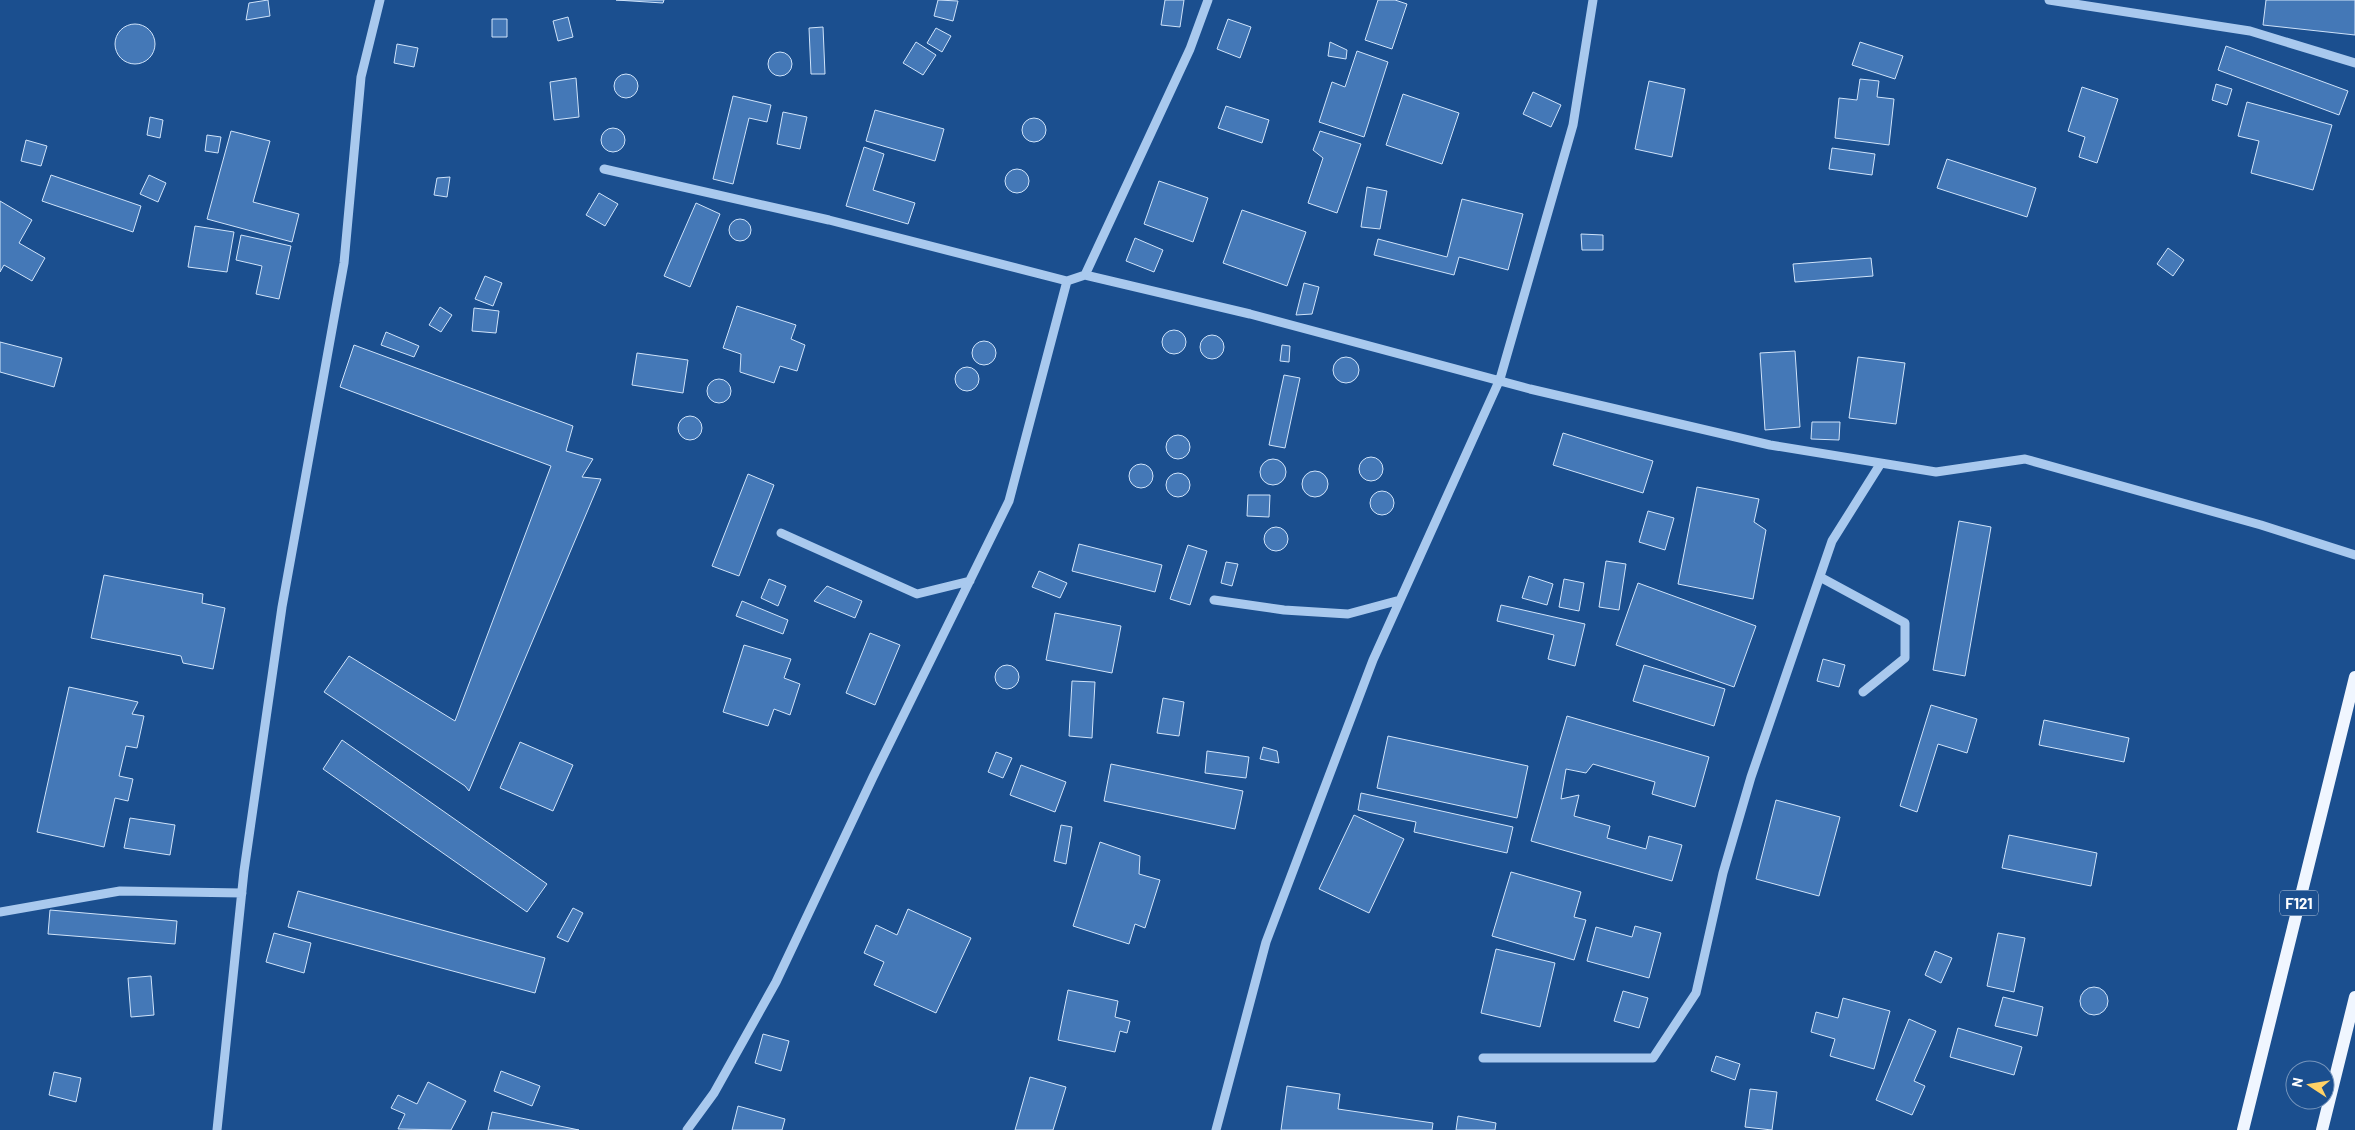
<svg xmlns="http://www.w3.org/2000/svg" width="2355" height="1130" font-family="Barlow,sans-serif">
<style>
.building{fill:#4478b7;stroke:#cfe3fa}
.lines{fill:none;stroke-linecap:round;stroke-linejoin:round}
.minor{stroke:#a9c9ee;stroke-width:9}
.major{stroke:#f0f6ff;stroke-width:12}
.labels{text-anchor:middle;dominant-baseline:central;stroke-width:4;stroke-linejoin:round;paint-order:stroke}
.shield{fill:#1b4f8f;stroke:#bbcadd;stroke-width:1}
.shield-label{font-size:15px;font-weight:bold;fill:#fff}
</style>
<rect width="100%" height="100%" fill="#1b4f8f"/>
<path class="building" d="M268,0L270,16L246,20L249,3Z
M616,0H664L663,3Z
M938,0L958,1L953,21L934,16Z
M1165,0H1184L1180,27L1161,25Z
M1378,0H1395L1407,4L1392,49L1365,40Z
M2266,0H2355V35L2263,25Z
M568,17L573,37L558,41L553,21Z
M492,19H507V37H492Z
M1228,19L1251,27L1240,58L1217,49Z
M115 44a20 20 0 1 1 40 0a20 20 0 1 1-40 0Z
M823,27L825,74H811L809,28Z
M936,28L951,36L942,52L927,43Z
M916,42L936,55L923,75L903,63Z
M1330,42L1347,50L1346,59L1328,56Z
M1860,42L1903,56L1895,79L1852,65Z
M397,44L418,48L414,67L394,63Z
M2226,46L2348,91L2339,115L2218,70Z
M1357,51L1388,62L1364,137L1319,122L1332,82L1345,87Z
M768 64a12 12 0 1 1 24 0a12 12 0 1 1-24 0Z
M614 86a12 12 0 1 1 24 0a12 12 0 1 1-24 0Z
M576,78L579,117L554,120L550,82Z
M1860,79L1879,81L1877,97L1894,99L1889,145L1835,138L1839,98L1857,100Z
M1649,81L1685,89L1672,157L1635,149Z
M2216,84L2232,89L2227,105L2212,100Z
M2082,87L2118,99L2097,163L2079,157L2085,137L2068,131Z
M1533,92L1561,105L1551,127L1523,114Z
M1403,94L1459,113L1442,164L1386,145Z
M733,96L771,105L767,122L749,118L733,184L713,179Z
M2247,102L2332,125L2313,190L2251,173L2259,141L2238,136Z
M1226,106L1269,120L1262,143L1218,128Z
M875,110L944,129L935,161L866,141Z
M783,112L807,117L800,149L777,144Z
M150,117L163,120L160,138L147,135Z
M1022 130a12 12 0 1 1 24 0a12 12 0 1 1-24 0Z
M601 140a12 12 0 1 1 24 0a12 12 0 1 1-24 0Z
M231,131L270,141L253,202L299,214L292,242L207,219Z
M1320,131L1361,144L1337,213L1308,203L1323,158L1313,150Z
M207,135L221,137L218,153L205,151Z
M26,140L47,146L41,166L21,161Z
M864,147L884,154L873,190L915,203L908,224L846,206Z
M1832,148L1875,154L1872,175L1829,169Z
M1947,159L2036,188L2027,217L1937,188Z
M1005 181a12 12 0 1 1 24 0a12 12 0 1 1-24 0Z
M51,175L141,206L133,232L42,201Z
M149,175L166,183L158,202L140,194Z
M450,177L447,197L434,195L437,178Z
M1159,181L1208,198L1193,242L1144,224Z
M1367,187L1387,191L1380,229L1361,227Z
M599,193L618,204L605,226L586,215Z
M1462,199L1523,214L1508,270L1459,257L1454,275L1374,255L1378,239L1447,257Z
M0,201L32,220L19,243L45,258L32,281L4,265L0,272Z
M696,203L720,214L690,287L664,276Z
M1242,210L1306,232L1287,286L1223,263Z
M729 230a11 11 0 1 1 22 0a11 11 0 1 1-22 0Z
M195,226L234,232L227,272L188,267Z
M1581,234L1603,235V250H1582Z
M241,235L291,246L279,299L256,294L262,266L236,260Z
M1135,238L1163,250L1154,272L1126,261Z
M2168,248L2184,260L2173,276L2157,264Z
M1871,258L1873,276L1795,282L1793,264Z
M485,276L502,283L493,306L475,299Z
M1304,283L1319,287L1312,314L1296,315Z
M737,306L796,325L791,339L805,345L797,371L780,366L774,383L740,372L741,354L723,348Z
M440,307L452,315L441,332L429,325Z
M474,308L499,311L496,333L472,331Z
M1162 342a12 12 0 1 1 24 0a12 12 0 1 1-24 0Z
M386,332L419,346L414,357L381,345Z
M1200 347a12 12 0 1 1 24 0a12 12 0 1 1-24 0Z
M972 353a12 12 0 1 1 24 0a12 12 0 1 1-24 0Z
M0,342L62,358L54,387L0,372Z
M354,345L573,426L566,451L593,459L582,477L601,479L469,791L465,786L324,692L349,656L455,721L551,466L340,387Z
M1282,345L1290,346L1289,362L1280,361Z
M1795,351L1800,427L1765,430L1760,353Z
M637,353L688,360L683,393L632,385Z
M1858,357L1905,363L1896,424L1849,418Z
M1333 370a13 13 0 1 1 26 0a13 13 0 1 1-26 0Z
M955 379a12 12 0 1 1 24 0a12 12 0 1 1-24 0Z
M1284,375L1300,378L1285,448L1269,445Z
M707 391a12 12 0 1 1 24 0a12 12 0 1 1-24 0Z
M678 428a12 12 0 1 1 24 0a12 12 0 1 1-24 0Z
M1812,422H1840L1839,440L1811,439Z
M1563,433L1653,461L1643,493L1553,465Z
M1166 447a12 12 0 1 1 24 0a12 12 0 1 1-24 0Z
M1359 469a12 12 0 1 1 24 0a12 12 0 1 1-24 0Z
M1260 472a13 13 0 1 1 26 0a13 13 0 1 1-26 0Z
M1129 476a12 12 0 1 1 24 0a12 12 0 1 1-24 0Z
M1302 484a13 13 0 1 1 26 0a13 13 0 1 1-26 0Z
M1166 485a12 12 0 1 1 24 0a12 12 0 1 1-24 0Z
M748,474L774,485L739,576L712,566Z
M1697,487L1759,499L1754,522L1766,530L1753,599L1678,584Z
M1370 503a12 12 0 1 1 24 0a12 12 0 1 1-24 0Z
M1248,495H1270L1269,517L1247,516Z
M1648,511L1674,518L1665,550L1639,542Z
M1959,521L1991,527L1965,676L1933,670Z
M1264 539a12 12 0 1 1 24 0a12 12 0 1 1-24 0Z
M1079,544L1162,565L1155,592L1072,571Z
M1188,545L1207,551L1190,605L1170,599Z
M1606,561L1626,564L1619,610L1599,607Z
M1226,562L1238,564L1232,586L1221,583Z
M1039,571L1067,583L1060,598L1032,587Z
M104,575L203,594L202,603L225,608L213,669L183,663L181,656L91,638Z
M1529,576L1553,584L1547,605L1522,598Z
M769,579L786,586L778,606L761,598Z
M1564,579L1584,583L1579,611L1559,607Z
M1638,583L1756,626L1734,687L1616,645Z
M827,586L862,601L855,618L814,601Z
M742,601L788,620L783,634L736,616Z
M1501,605L1585,624L1575,666L1548,659L1554,635L1497,621Z
M1055,613L1121,626L1112,673L1046,660Z
M870,633L900,645L875,705L846,693Z
M744,645L791,659L784,678L800,684L790,715L774,709L768,726L723,712Z
M1823,659L1845,665L1839,687L1817,681Z
M1644,665L1725,689L1714,726L1633,701Z
M995 677a12 12 0 1 1 24 0a12 12 0 1 1-24 0Z
M1072,681L1095,682L1092,738L1069,736Z
M69,687L138,702L132,714L144,716L137,748L126,746L119,776L133,779L128,801L115,798L104,847L37,832Z
M1163,698L1184,702L1179,736L1157,733Z
M1931,705L1977,719L1967,753L1938,744L1917,812L1900,806Z
M1567,716L1709,757L1695,807L1652,794L1655,782L1593,764L1586,773L1566,769L1561,799L1579,795L1574,816L1610,826L1607,838L1646,849L1649,836L1682,845L1672,881L1531,841Z
M2044,720L2129,738L2124,762L2039,745Z
M1388,736L1528,766L1517,818L1377,788Z
M342,740L547,884L527,912L323,769Z
M520,742L573,765L553,811L500,788Z
M1263,747L1277,751L1279,763L1260,759Z
M1207,751L1249,757L1246,778L1205,773Z
M996,752L1012,758L1003,778L988,772Z
M1111,764L1243,791L1235,829L1104,801Z
M1021,765L1066,782L1055,812L1010,795Z
M1361,793L1513,827L1507,853L1414,832L1416,822L1358,810Z
M1776,800L1840,817L1819,896L1756,879Z
M1354,815L1404,839L1369,913L1319,889Z
M130,818L175,825L170,855L124,848Z
M1061,825L1072,827L1066,864L1054,861Z
M2009,835L2097,853L2091,886L2002,868Z
M1100,842L1140,856L1139,874L1160,880L1145,928L1135,924L1129,944L1073,926Z
M1511,872L1581,892L1574,917L1586,920L1574,960L1492,936Z
M298,891L545,958L535,993L288,927Z
M573,908L583,913L568,942L557,937Z
M908,909L971,938L936,1013L874,985L884,962L864,953L876,925L897,935Z
M50,910L177,921L175,944L48,934Z
M1635,926L1661,933L1649,978L1587,961L1596,927L1632,937Z
M274,933L311,943L304,973L266,962Z
M1998,933L2025,938L2014,992L1987,986Z
M1496,949L1555,963L1540,1027L1481,1013Z
M1935,951L1952,958L1941,983L1925,975Z
M151,976L154,1015L131,1017L128,978Z
M2080 1001a14 14 0 1 1 28 0a14 14 0 1 1-28 0Z
M1068,990L1118,1001L1115,1017L1130,1021L1127,1033L1120,1031L1115,1052L1058,1040Z
M1623,991L1648,998L1639,1028L1614,1021Z
M2003,997L2043,1007L2037,1036L1995,1026Z
M1843,998L1890,1011L1874,1069L1830,1056L1835,1039L1811,1032L1816,1012L1838,1018Z
M1909,1019L1936,1031L1914,1081L1925,1086L1912,1115L1876,1100Z
M1958,1028L2022,1047L2014,1075L1950,1057Z
M763,1034L789,1041L781,1071L755,1063Z
M1716,1056L1740,1064L1735,1080L1711,1071Z
M501,1071L540,1086L532,1106L494,1091Z
M54,1072L81,1078L76,1102L49,1095Z
M1030,1077L1066,1087L1053,1130H1015Z
M428,1082L466,1101L451,1130L398,1129L405,1114L391,1108L398,1095L417,1104Z
M1287,1086L1340,1094L1338,1109L1433,1123L1432,1130H1281Z
M1750,1089L1777,1092L1772,1130L1745,1127Z
M738,1106L785,1119L782,1130H732Z
M492,1112L579,1130H488Z
M1458,1116L1496,1123L1495,1130H1456Z"/>
<g class="lines">
<path class="minor" d="M2049,0L2250,31L2355,63
M604,169L829,220L1067,281L1085,275L1250,314L1530,389L1770,445L1936,472L2025,459L2261,525L2355,555
M1085,275L1190,49L1208,0
M781,533L917,594L970,581
M1820,577L1905,623V658L1863,692
M1214,600L1284,610L1348,614L1400,600
M0,912L120,891L242,893
M1483,1058H1653L1696,993L1723,873L1751,777L1832,541L1881,463
M217,1130L244,871L282,607L344,263L361,77L380,0
M687,1130L714,1093L776,982L873,777L1009,501L1067,281
M1216,1130L1266,942L1373,660L1500,379L1573,125L1593,0"/>
<path class="major" d="M2243,1130L2355,677
M2322,1130L2355,997"/>
</g>
<g class="labels">
<rect class="shield" x="2280" y="890.5" width="38" height="25" rx="4"/>
<g class="shield-label">
<text x="2299" y="903">F121</text>
</g>
</g>
<g transform="translate(2310 1085) rotate(282)"><circle r="24" fill="#1b4f8f" stroke="#7695bc"/>
<path d="M0-4L9 19L0 12L-9 19Z" fill="#ffd166"/>
<text y="-8" font-size="14" font-weight="bold" text-anchor="middle" fill="#ffffff">N</text>
</g>
</svg>
